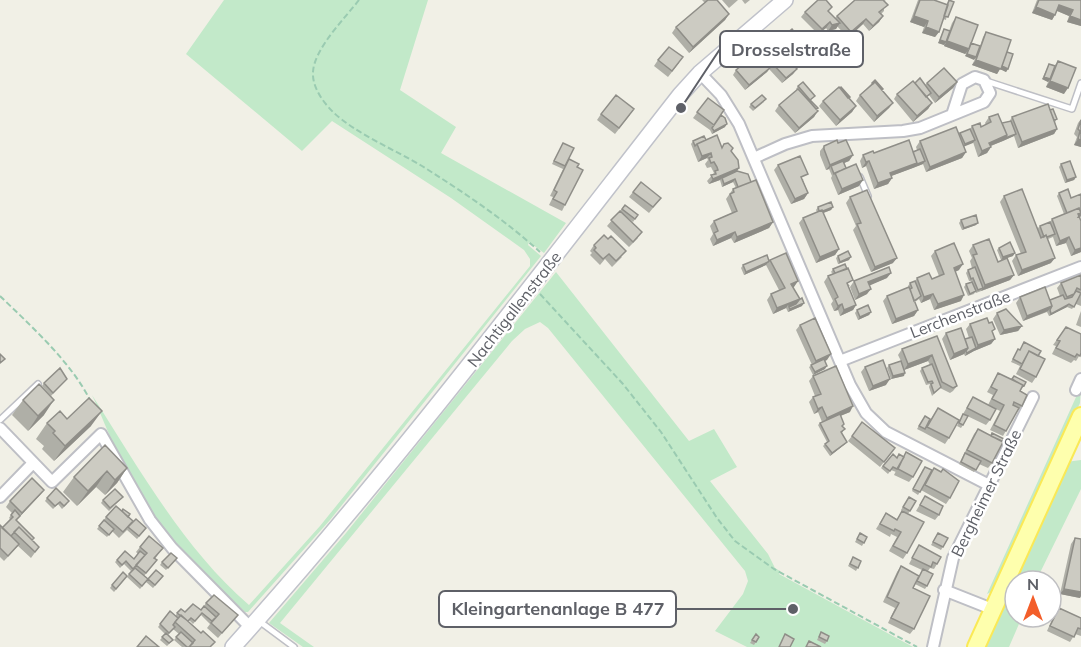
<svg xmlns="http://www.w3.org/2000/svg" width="1081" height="647" font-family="Mulish,sans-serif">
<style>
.green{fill:#c2e9c9}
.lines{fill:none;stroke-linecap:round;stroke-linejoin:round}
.lane-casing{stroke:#bebfc5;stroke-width:8}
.street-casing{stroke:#bebfc5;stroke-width:14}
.secondary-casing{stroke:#c0c2ca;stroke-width:18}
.primary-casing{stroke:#fae956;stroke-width:20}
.path{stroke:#9acbb1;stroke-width:2;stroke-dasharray:6 3;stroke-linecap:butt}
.lane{stroke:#fff;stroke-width:5}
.street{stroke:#fff;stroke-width:10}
.secondary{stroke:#fff;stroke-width:15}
.primary{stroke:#feffad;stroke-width:16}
.wall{fill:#afafa7}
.shaded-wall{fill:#8f8e88}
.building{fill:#cccbc2;stroke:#8f8e88;stroke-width:1.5}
.labels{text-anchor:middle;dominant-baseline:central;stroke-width:5;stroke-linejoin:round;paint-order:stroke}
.street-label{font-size:16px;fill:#5e6067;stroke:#fff}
.leader{fill:none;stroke:#5e6067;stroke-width:2}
.callout-dot{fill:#5e6067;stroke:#fff;stroke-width:2}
.callout{fill:#fff;stroke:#5e6067;stroke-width:2}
.callout-label{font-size:18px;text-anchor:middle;font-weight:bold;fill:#5e6067}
</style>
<rect width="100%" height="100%" fill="#f1f0e6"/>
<path class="green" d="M224,0H428L400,90L456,127L441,153L566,223L544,253L529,242L528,245L541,256L330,520L248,612H245C214,582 181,552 155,519C126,482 111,436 92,395C139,468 183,548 249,605L320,526L530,266V259L524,250L451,198L332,121L302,151L186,54Z
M556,272L689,441L714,429L737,467L710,481L768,554L775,568L780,571L779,574L913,647H747L715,631L743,594L748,581L745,571L548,328L540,322L525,329L512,341L280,623L314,647H303L269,623L346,533Z
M1081,386L1080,403L993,591L987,594Z
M1081,460V489L1036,581H1015V617H1022L1009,647H984L1066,462Z"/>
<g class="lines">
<g class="lane-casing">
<path id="lane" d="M986,81L1072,109L1081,83
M860,177L868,196
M0,420L38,384
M259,621L294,647"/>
</g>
<g class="street-casing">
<path id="street" d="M700,73L721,95L739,124L850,385L866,413L886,432L989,485
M754,158L785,144L812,136L903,131L920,128L984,102L990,93L984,80L975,77L962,84L952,115
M840,361L1081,267
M1076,390L1081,379
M0,428L52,482L101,434L150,520L172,548L251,628
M0,497L33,463
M944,590L992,609
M933,647L953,558L1033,397"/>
</g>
<g class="secondary-casing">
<path id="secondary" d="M233,647C392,470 534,282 680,95L700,73L785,0"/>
</g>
<g class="primary-casing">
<path id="primary" d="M976,647L1081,416"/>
</g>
<path class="path" d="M359,0C345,18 314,49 313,72C312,87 323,102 333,112C355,133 395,150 422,166C463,192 504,219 540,252
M540,294L623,384L661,432L717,518L735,541L774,569L917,647
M0,296C30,325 71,362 90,400"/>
<use href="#lane" class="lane"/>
<use href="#street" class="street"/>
<use href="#secondary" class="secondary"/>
<use href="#primary" class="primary"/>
</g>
<path class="wall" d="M702,0H717L729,14L725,20L689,53L672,33L676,27L705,3Z
M722,0H738L729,8Z
M742,0H750L745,4Z
M857,0H886L884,1V11L881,14L883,16L879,22L869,31L863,24L848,38L837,26L836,29L828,31L826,28L818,34L801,17L805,12H829L835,18L837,16Z
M918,0H934L946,5L949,0L946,20L943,19L939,32L935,37L922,33L924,27L910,22Z
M1037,0H1081V26L1067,22L1069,16L1057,11L1052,20L1032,13Z
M956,17L971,43L980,46L983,37L986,32L1007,52L1008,69L1006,72L1000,69L997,74L972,65L975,59L965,56L966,54L944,46V45L938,43L944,29L949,31L952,23Z
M786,34L798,42L793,46L785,37Z
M810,45L840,50L836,55L821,68L806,50Z
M783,52L797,69L793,74L782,83L769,69L767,72L745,90L733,75L736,70Z
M658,60L679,63L668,77L654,66Z
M1058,61L1064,94L1046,87L1048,82L1042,79L1049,64L1055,65Z
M957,82L953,88L935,103L929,95L927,97L932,103L928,109L913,122L894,99L897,94L915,83L925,85L927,83Z
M872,83L882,90L893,103L889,108L874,122L856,101L860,95Z
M798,86L815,96L811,100L818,108L814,117L795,133L775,111L779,105L797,90L796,89Z
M708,98L721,115L725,127L712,134L710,130L693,118Z
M849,98L856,106L852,112L836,126L819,106L823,101Z
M764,102L753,111L749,107L751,104Z
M1050,110L1057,119L1055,122L1057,129L1054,134L1018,148L1014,136L991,146V147L987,153L978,157L973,142L964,146L966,152L962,158L926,172L923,164L891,176L892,178L888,184L874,189L866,166L862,168L860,161L863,155L874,153L913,152L917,150L916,147L920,141L959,134L960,133L970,129L972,126L981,127L986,125L985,123L989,117L1002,123L1009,122L1012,117Z
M601,114L630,115L615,134L597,120Z
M1081,119V147L1074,145L1077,137L1074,134L1078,123Z
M706,140L722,147L724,144L731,151L739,168L737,171L751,182L773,222L769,228L734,243L731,238L713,246L710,239L713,234L710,226L714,221L732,213L726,199L733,189L736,188L733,182L722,187L720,180L709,184L707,181L714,173L711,167L707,168L705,164L708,160L707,158L698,162L691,144L693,141Z
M563,143L567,162L565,205L562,211L549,205L553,197L550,196L563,169L552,164Z
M838,143L853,155L849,161L844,163L846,168L859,186L838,195L831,178L832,176L829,169L826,170L820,155V151L824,146Z
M1061,164L1076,177L1074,180L1065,183L1059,167Z
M778,165L804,180H803L808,193L804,199L791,204L774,170Z
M641,182L661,198L649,213L629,197Z
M1059,193L1071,198L1081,194V217L1079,218L1081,221V252L1071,256L1066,243L1056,246L1053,237L1048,239L1051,263L1018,276L1012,261L1016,255L1021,254L1000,202L1004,196L1038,228L1040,226L1050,222L1052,219L1064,214L1057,196Z
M850,197L893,263L871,272L853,230L856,226L846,203Z
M625,205L638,215L633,222L625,216L638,238L629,247L607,226Z
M818,207H833L831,210L823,213L839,249L835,255L816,263L799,223L803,218L817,212L816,210Z
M961,220L976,225L962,230L959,223Z
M594,245L622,257L612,267L605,259L600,265L590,255L592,253L590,251Z
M973,245L998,262L1014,275L1010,280L976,293L975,292L974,294L968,296L964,287L966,284L972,282L971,281H969L966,273L968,270L972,268L970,261L972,258L969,251Z
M999,248L1013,256L1001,260L997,250Z
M935,251L959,270L955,272L961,301L934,310L930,299L921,303L919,299L915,302L918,310L914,316L892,324L883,301L887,296L909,288L908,286L910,283L915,281L917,278L932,279L939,276L931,256Z
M838,256L849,260L838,264L836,258Z
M770,260L798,281L793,287L802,306L788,312L786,308L773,314L767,300L771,294L779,290L766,265L744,275L741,268L743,265L769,261Z
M833,269L850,286H848L856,305L853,310L840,316L838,310L834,311L831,304L833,301L824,282L828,276L833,274L831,272Z
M1081,275V306L1076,304L1072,309L1067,307L1049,316L1047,312L1023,321L1016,303L1020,297L1050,300L1060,296L1057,288L1061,283Z
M887,278L869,285L867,294L855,300L850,287L854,281Z
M857,310L871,312L869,315L858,320L855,313Z
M1081,311V327L1076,325Z
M997,313L1022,326L1018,331L1000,335L993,319Z
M970,324L993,333L995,339L991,344L974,351L965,356L964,354L950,360L942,339L946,333L965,339L969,338L966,329Z
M800,325L827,360L824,361L825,369L813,375L809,367L812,365L796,330Z
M1066,327L1081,353L1076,361L1074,360L1071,363L1052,354L1056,346L1053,345Z
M937,336L957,386L953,391L950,393L940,388L932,396L929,387L930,384L926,385L920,371L922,368L930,365L928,361L904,370V376L891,379L887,368L889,365L901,361L898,355L902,349Z
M1018,349L1038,356L1036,377L1032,383L1016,374L1020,366L1011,362Z
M865,367L886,385L869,391L861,372Z
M998,373L1011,379L1014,376L1024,386L1020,391L1022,406L1017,411L1003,436L990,430L1000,411L988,405L993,395L987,392Z
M813,376L850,412L840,416L843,427V432L841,433L845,444L830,456L823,446L827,442L818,425L820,423L822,422L818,412L814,414L809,402L813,397L815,396L809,381Z
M67,379L51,396L42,386L44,383Z
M973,397L990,420L986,425L963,414Z
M23,400L44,415L28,431L12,415Z
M938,408L949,438L945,444L923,432Z
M963,414V425L961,428L957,426Z
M67,419L91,426L54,461L42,449L44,446L36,439L47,423Z
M923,419L925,429L923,432L917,429Z
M978,429L992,463L988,468L979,464L974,472L959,464L974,434Z
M852,436L895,448L880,467L848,441Z
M906,452L913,477L909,482L894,475L896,471V472L891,470L888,474L881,468L893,454L897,458L904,456Z
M127,468L117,483L105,495L96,487L77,506L63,492L74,477Z
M923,469L950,498L946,504L921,490L918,495L912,491Z
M40,495L16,520L33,540L39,547L31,558L18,546L4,561L0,557V525L2,528L10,519L9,518L12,513L6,507L10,501Z
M925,496L939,515L935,520L916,511Z
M123,497L109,511L101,503L103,500Z
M909,497L916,501L908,514L907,553L903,559L889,551L897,537L891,534L890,537L876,529L886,513L897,519L902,511H904L901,510Z
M47,498L67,504L62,509L58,504L53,509L45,501Z
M106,517H128L144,531L137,539L127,530L119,538L112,531L107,537L97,529Z
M860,533L867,537L862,546L855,542Z
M938,533L948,538L941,550L931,545Z
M1075,538L1081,539V596L1080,598L1060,594L1071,544Z
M919,545L937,564L934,569L930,568L928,571L927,586L925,589L915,584L922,570L909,564Z
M140,547L159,553L155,559L157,560L144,576L148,579H161L153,588L146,582L140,589L127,577L131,571L124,564L120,568L115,562L117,560L134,559L138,554L136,552Z
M853,557L861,561L856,571L848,566Z
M177,558L166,570L160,565L162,562Z
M901,566L913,588L914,629L910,634L888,623L895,608L883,602L897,572Z
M125,579L114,592L110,588L112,585Z
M206,603L238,615L218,638L207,628L210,624L201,615L193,624L189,620L188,622L211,647H182L174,640L179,634L173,629L168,635L173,640L167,646L160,640L165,634L158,627L170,611L175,616L181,609L185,612L201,610Z
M1059,608L1081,618V636L1075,634L1070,642L1047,631L1055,613Z
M821,632L827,641L825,644L817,640Z
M756,634L759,637L754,645L750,643Z"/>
<path class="shaded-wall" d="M1059,5L1073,10L1069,16L1055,10Z
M1036,7L1055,15L1052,20L1032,13Z
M729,14L725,20L689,53L693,47Z
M883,16L879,22L869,31L873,26Z
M914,16L928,21L924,27L910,22Z
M1070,16L1081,20V26L1067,22Z
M866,19L863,24L848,38L851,32Z
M830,22L826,28L818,34L822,29Z
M840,23L836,29L828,31L832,25Z
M926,27L939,32L935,37L922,33Z
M940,40L946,42L944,45L938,43Z
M947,41L969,49L965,54L944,46Z
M840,50L836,55L821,68L825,63Z
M967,54L976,57L974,60L965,56Z
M976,60L1001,66L1008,69L1006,72L1000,69L997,74L972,65Z
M771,67L767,72L745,90L749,85Z
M797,69L793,74L782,83L786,78Z
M1044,77L1050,79L1048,82L1042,79Z
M1050,81L1068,88L1064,94L1046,87Z
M957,82L953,88L935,103L939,97Z
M893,103L889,108L874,122L877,116Z
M932,103L928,109L913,122L917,116Z
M856,106L852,112L836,126L840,120Z
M818,111L814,117L795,133L799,128Z
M727,124L725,127L712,134L714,131Z
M1057,129L1054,134L1018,148L1022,142Z
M1016,134L1014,136L1003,141L1005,138Z
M1007,135L1003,141L985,148L989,143Z
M1078,139L1081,140V147L1074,145Z
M975,140L973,143L963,147L965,144Z
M991,147L987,153L978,157L982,151Z
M966,152L962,158L926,172L930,167Z
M711,153L707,158L698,162L702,156Z
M853,155L849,161L832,168L831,166L829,169L826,170L830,165Z
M869,161L866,166L862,168L866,162Z
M925,161L923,164L913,168L915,165Z
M917,163L913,168L886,178L890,173Z
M739,168L735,174L722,178L720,180L709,184L713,179Z
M1076,177L1074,180L1065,183L1067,180Z
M892,178L888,184L874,189L878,183Z
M735,179L733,182L722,187L724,184Z
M863,180L859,186L838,195L842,189Z
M808,193L804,199L791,204L795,199Z
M833,207L831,210L818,215L820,212Z
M773,222L769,228L734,243L737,237Z
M978,223L976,225L962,230L964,228Z
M735,232L731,238L713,246L717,240Z
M1069,237L1066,243L1056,246L1060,241Z
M1081,248V252L1071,256L1075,250Z
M839,249L835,255L816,263L820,257Z
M1015,253L1013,256L1001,260L1003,257Z
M851,257L849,260L838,264L840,262Z
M897,258L893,263L871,272L875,267Z
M1055,258L1051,263L1018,276L1022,270Z
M768,262L766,265L744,275L746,272Z
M963,264L959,270L950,274L954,268Z
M891,273L887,278L864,288L868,282Z
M1014,275L1010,280L981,291L985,285Z
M798,281L794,287L787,290L791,284Z
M871,289L867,294L855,300L859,294Z
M933,294L930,299L921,303L924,297Z
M964,295L961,301L934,310L938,304Z
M800,299L796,304L789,307L788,305L786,308L773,314L777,308Z
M804,303L802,306L788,312L790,309Z
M842,304L838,310L834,311L838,306Z
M1069,304L1067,307L1049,316L1051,314Z
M856,305L853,310L840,316L844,310Z
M1052,306L1048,311L1023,321L1027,316Z
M918,310L914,316L892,324L896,319Z
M871,312L869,315L858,320L860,317Z
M1022,326L1018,331L1000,335L1004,330Z
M995,339L991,344L974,351L965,356L967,353L976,348L978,345Z
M968,348L964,354L950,360L954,354Z
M831,354L827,360L812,366L816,361Z
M932,355L928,361L904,370L908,364Z
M827,366L825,369L813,375L815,372Z
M905,373L904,376L891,379L893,376Z
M890,379L886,385L869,391L873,386Z
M54,400L44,415L28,431L38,416Z
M853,406L850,412L823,423L827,418Z
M822,407L818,412L814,414L818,409Z
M102,411L91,426L54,461L65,446Z
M847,442L845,444L830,456L832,453Z
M127,468L117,483L105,495L115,480Z
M107,471L96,487L77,506L88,491Z
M44,490L40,495L14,523L22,513Z
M1064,589L1081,592V596L1080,598L1060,594Z"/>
<path class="building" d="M708,0H717L729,14L693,47L676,27Z
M818,0H826L832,7L828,11L840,23L832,25L830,22L822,29L805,12Z
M855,0H883L888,5L879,12L883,16L873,26L866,19L851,32L837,16Z
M920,0H934L948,5L939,32L926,27L928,21L914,16Z
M949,0L954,2L948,17L944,16Z
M1039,0H1081V20L1070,16L1073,10L1059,5L1055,15L1036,7Z
M956,17L978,25L969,49L947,41Z
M792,29L800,39L795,44L786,34Z
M944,29L950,31L946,42L940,40Z
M986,32L1011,40L1001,69L976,60Z
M776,36L786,48L782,51L797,69L786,78L770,61L767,63L771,67L749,85L736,70Z
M971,43L980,46L976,57L967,54Z
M669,47L683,57L672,71L658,60Z
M1007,52L1013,54L1008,69L1002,66Z
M1058,61L1076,68L1068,88L1050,81Z
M1049,64L1055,66L1050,79L1044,77Z
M944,68L957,82L939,97L927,83Z
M920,78L931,93L926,97L915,83Z
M875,80L883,89L882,90L875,82L873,84L872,83Z
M913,81L932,103L917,116L897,94Z
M803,82L815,96L810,100L818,108L816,109L809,101L810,100L798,86Z
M875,82L893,103L877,116L860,95Z
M839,87L856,106L840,120L823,101Z
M841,87L850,97L848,98L840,88Z
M798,89L818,111L799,128L779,105Z
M616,95L634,109L619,128L601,114Z
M762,95L766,99L755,108L751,104Z
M708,98L724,110L714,125L697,112Z
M1048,104L1057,129L1022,142L1012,117Z
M1053,109L1057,119L1054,120L1050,110Z
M998,114L1007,135L989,143L991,147L982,151L972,126L980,123L981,127L991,122L989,117Z
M721,115L725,118L727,124L714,131L712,128Z
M1081,120V140L1078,139L1080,131L1078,129Z
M1011,121L1016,134L1005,138L1007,135L1002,123Z
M956,127L966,152L930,167L920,141Z
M970,129L975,140L965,144L960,133Z
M717,135L722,148L724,144L728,143L733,148L731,151L738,160L739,168L713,179L711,175L716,174L715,171L718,170L717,167L714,162L711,163L709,158L712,157L711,153L702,156L697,144Z
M704,136L706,140L697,144L695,146L693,141Z
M837,140L838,143L846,140L853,155L830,165L824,149V146Z
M909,140L917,163L890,173L892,178L878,183L869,161L866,162L863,155L873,151L874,153Z
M563,143L574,148L565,166L554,161Z
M920,149L925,161L915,165L917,163L913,152Z
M800,156L808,174L801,177L808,193L795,199L778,165Z
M569,159L579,164L577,167L583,170L565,205L553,199L557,192L554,190Z
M843,161L846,168L834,174L831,166Z
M1070,161L1076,177L1067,180L1061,164Z
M856,164L863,180L842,189L835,173Z
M737,171L748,174L751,182L738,187L735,179L724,184L722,178Z
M756,180L773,222L737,237L735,232L717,240L714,233L718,231L714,221L737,211L730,194L734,192L733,189Z
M641,182L661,198L653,207L633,192Z
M1022,189L1041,238L1046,235L1055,258L1022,270L1016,255L1026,252L1004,196Z
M1068,189L1071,198L1081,194V215L1079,216L1081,213L1079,208L1067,213L1059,193Z
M867,190L897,258L875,267L857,224L861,223L850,197Z
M831,202L833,207L823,211L822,210L819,211L818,207Z
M625,205L638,215L635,219L622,209Z
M1079,208L1081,213L1078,214L1081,221V248L1075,250L1069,237L1060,241L1052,219Z
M822,210L839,249L820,257L803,218Z
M620,211L642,232L633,242L611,220Z
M976,215L978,223L964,228L961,220Z
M1050,222L1055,234L1047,237L1046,235L1044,237L1040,226Z
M604,235L608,239L611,236L626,251L616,261L609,254L603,259L594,250L596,248L594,245Z
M989,239L998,262L1007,258L1014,275L985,285L973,255L977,254L973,245Z
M1010,242L1015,253L1003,257L999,248Z
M954,243L963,264L954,268L964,295L938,304L933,294L924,297L917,278L929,273L932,279L944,274L935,251Z
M848,251L851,257L840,262L838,256Z
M786,253L798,281L791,284L800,299L777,308L771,294L785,288L770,260Z
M767,255L769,261L768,262L746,272L743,265Z
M845,264L847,269L835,273L833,269Z
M889,267L891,273L868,282L871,289L859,294L854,281Z
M975,267L983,288L978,290L973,278L971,279L968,270Z
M848,268L853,280L847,283L856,305L844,310L842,304L838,306L835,299L838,297L828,276Z
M1081,275V290L1077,288L1074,294L1067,297L1061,283Z
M915,281L921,296L914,301L910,289L912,288L910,283Z
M972,282L976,291L970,294L966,284Z
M909,287L918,310L896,319L887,296Z
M1045,287L1052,306L1027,316L1020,297Z
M1076,291L1081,293L1074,307L1069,304L1051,314L1050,310L1052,306L1050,300L1063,295L1065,299L1072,297Z
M802,298L804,303L790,309L789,307L796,304L799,300Z
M868,305L871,312L860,317L857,310Z
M1006,309L1022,326L1004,330L997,313Z
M815,318L831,354L816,361L800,325Z
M987,318L989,323L992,322L995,329L992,331L995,339L978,345L970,324Z
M1066,327L1081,334V353L1080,356L1077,354L1075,357L1056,348L1060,341L1057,340Z
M961,328L968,348L954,354L946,333Z
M937,336L957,386L953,388L942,382L932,355L908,364L902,349Z
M972,337L976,348L967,353L966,351L968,348L965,339Z
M1024,342L1041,351L1038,356L1029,351L1022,364L1013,359L1018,349L1020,350Z
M1029,351L1045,359L1036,377L1020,369Z
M0,354L5,359L0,363Z
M824,359L827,366L815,372L811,365Z
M883,360L890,379L873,386L865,367Z
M901,361L905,373L893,376L889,365Z
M932,364L941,387L934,393L931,384L933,383L932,381L928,382L922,368Z
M836,366L853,406L827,418L822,407L818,409L813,397L821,394L813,376Z
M60,368L67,379L53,393L44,383Z
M998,373L1023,385L1020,391L1027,395L1022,406L1014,402L1013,405L1019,408L1006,431L994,425L1004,405L992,399L997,390L991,387Z
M1014,376L1026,382L1024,386L1012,379Z
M39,384L54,400L38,416L23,400Z
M973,397L996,409L990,420L967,408Z
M89,398L102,411L65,446L53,433L55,431L47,423L60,411L67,419Z
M938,408L959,420L949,438L927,427Z
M840,414L844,424L842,426L845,429L841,432L847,442L832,453L825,444L829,441L820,423Z
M963,414L968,416L963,425L959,423Z
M925,416L930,419L925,429L919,426Z
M862,422L895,448L884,462L852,436Z
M978,429L1003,442L992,463L967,450Z
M992,433L1004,439L1002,441L991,436Z
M105,445L127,468L115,480L107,471L88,491L74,477Z
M906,452L922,461L913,477L898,469Z
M965,453L981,461L976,470L961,462Z
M893,454L897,458L899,454L904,457L897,469L893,467L890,471L883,466Z
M925,467L932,470L920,492L913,489Z
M934,468L941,472L943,469L959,481L950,498L925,485Z
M32,478L44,490L22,513L10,501Z
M56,488L69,501L64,506L60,502L55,506L47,498Z
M115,489L123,497L110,508L103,500Z
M925,496L943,506L939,515L920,505Z
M909,497L916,501L910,511L903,507Z
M116,506L133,521L123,532L106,517Z
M123,509L130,514L128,517L122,511Z
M15,510L20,516L16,520L34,538L32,540L19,527L11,536L2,528L13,517L11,515Z
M902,511L924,522L907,553L893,546L901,532L895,529L894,531L880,524L886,513L897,520Z
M136,519L146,528L139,536L128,527Z
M104,520L114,529L109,535L99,526Z
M0,525L19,544L8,556L0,548Z
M19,527L39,547L35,552L14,532Z
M860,533L867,537L864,543L857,539Z
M938,533L948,538L943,547L933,542Z
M149,536L163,548L154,558L157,560L146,573L136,565L147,553L140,547Z
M1075,538L1081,539V592L1064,589Z
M919,545L941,557L937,564L933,562L931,567L912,558Z
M125,551L134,559L140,551L145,555L133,569L126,561L122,565L117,560Z
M171,553L177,558L168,568L162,562Z
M853,557L861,561L858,568L850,564Z
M901,566L919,576L913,588L930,596L914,629L891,618L899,603L887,597Z
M135,568L148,579L142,586L129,574Z
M923,569L933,574L927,586L917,581Z
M156,570L163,576L155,585L148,579Z
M123,572L127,576L116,589L112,585Z
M214,595L238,615L222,633L211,623L219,614L206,603Z
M193,604L201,610L204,606L216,617L212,621L202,613L195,621L191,618L188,621L177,613L181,609L185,612Z
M1059,608L1081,618V629L1078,628L1074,637L1050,626Z
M170,611L178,618L173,625L175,627L169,633L160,624Z
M181,615L201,633L203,631L215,642L210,647H189L195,640L175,622Z
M181,632L193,643L189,647H187L176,637Z
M821,632L829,636L827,641L819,637Z
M166,633L173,640L169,643L162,637Z
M756,634L759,637L756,642L752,640Z
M785,634L794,639L790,647H779Z
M146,636L159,647H137Z
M809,641L821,647H806Z"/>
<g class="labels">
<g class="street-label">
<text transform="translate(514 309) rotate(-52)">Nachtigallenstraße</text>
<text transform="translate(960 314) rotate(-21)">Lerchenstraße</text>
<text transform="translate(986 493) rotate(-64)">Bergheimer Straße</text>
</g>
</g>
<path class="leader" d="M681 108L720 49M793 609L676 609"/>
<g class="callout-dot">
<circle cx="681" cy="108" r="6"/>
<circle cx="793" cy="609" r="6"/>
</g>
<g class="callout">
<rect x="720" y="31" width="143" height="36" rx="6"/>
<rect x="439" y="591" width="237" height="36" rx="6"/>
</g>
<g class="callout-label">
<text x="791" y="56">Drosselstraße</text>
<text x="558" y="615">Kleingartenanlage B 477</text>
</g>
<g transform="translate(1033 599)"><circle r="28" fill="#ffffff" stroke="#bfbfc2" stroke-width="1.5"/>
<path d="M0-4.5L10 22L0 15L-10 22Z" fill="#f35e2a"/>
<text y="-9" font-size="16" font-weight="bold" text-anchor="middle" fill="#5e6067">N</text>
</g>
</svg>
